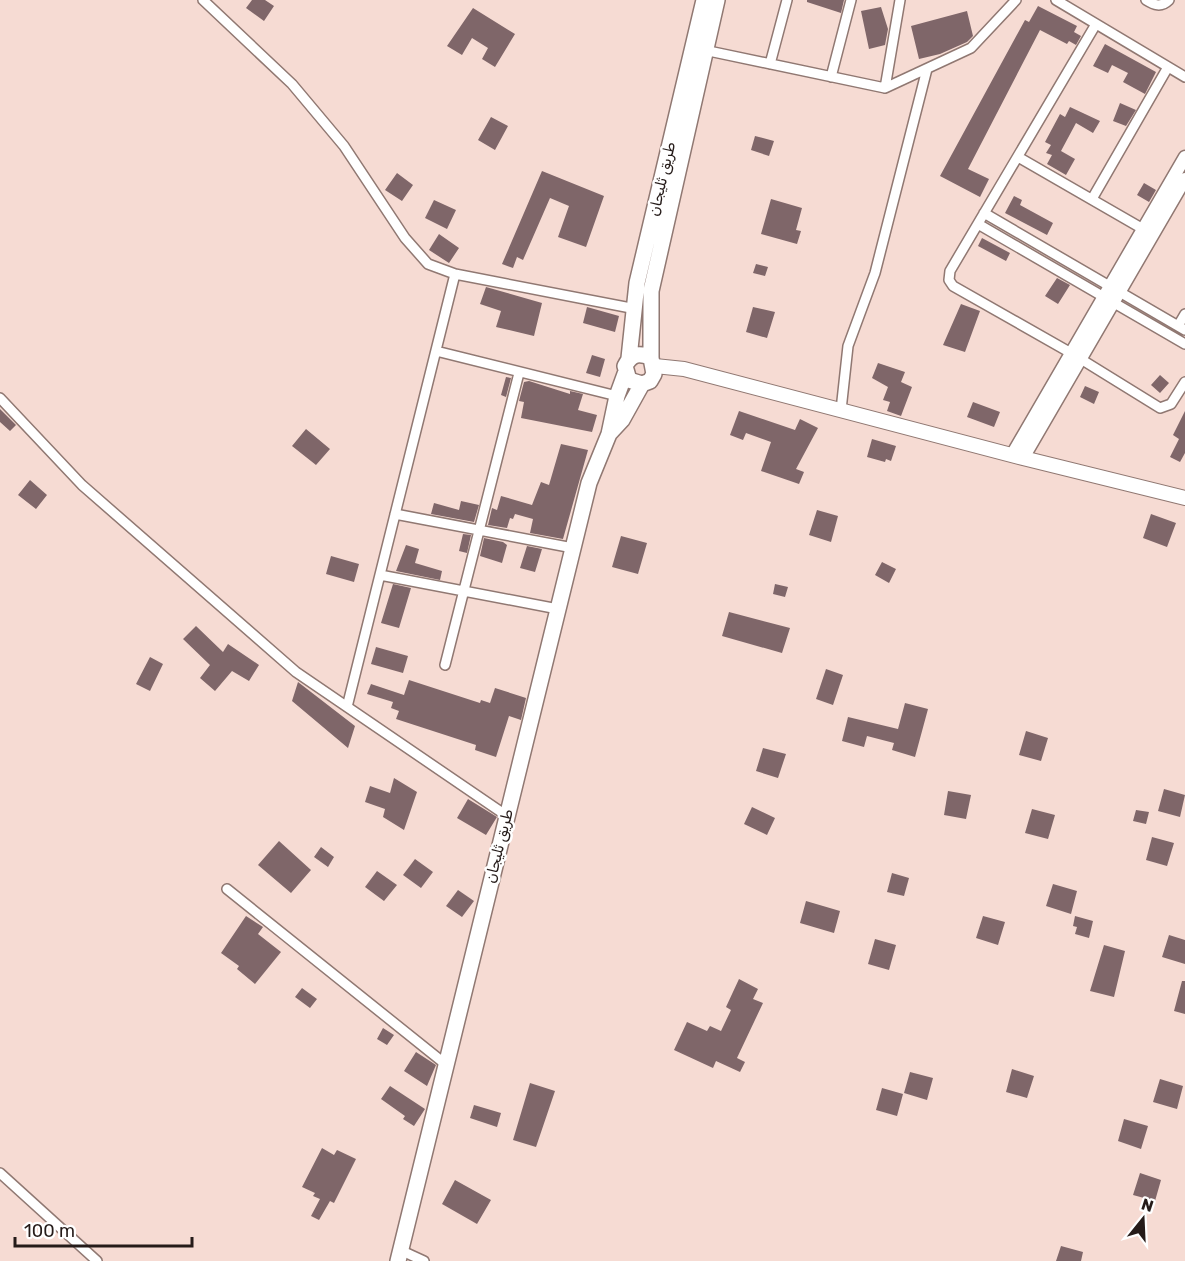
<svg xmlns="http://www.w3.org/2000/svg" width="1185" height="1261" font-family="Rubik,'Noto Sans Arabic',sans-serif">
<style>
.building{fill:#7f6669}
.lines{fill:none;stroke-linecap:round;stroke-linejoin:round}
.minor-casing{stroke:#907872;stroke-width:12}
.tertiary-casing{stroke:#907872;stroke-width:15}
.secondary-casing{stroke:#907872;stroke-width:16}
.primary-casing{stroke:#907872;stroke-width:18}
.minor{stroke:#fff;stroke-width:9}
.tertiary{stroke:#fff;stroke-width:12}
.secondary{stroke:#fff;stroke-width:14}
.primary{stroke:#fff;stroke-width:15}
.labels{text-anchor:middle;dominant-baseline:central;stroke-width:5;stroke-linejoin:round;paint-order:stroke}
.street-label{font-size:15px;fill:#251b19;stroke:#fff}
</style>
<rect width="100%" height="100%" fill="#f6dbd3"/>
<path class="building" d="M252,0H265L274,6L264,21L246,8Z
M807,0H844L841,13L807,2Z
M1038,6L1077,26L1074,32L1081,36L1076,45L1069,41L1067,44L1040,30L968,169L989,179L980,197L940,176L1025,20L1029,22Z
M881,7L888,29L885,45L869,49L861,11Z
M473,8L515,34L495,67L482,59L488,48L472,38L462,55L447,46Z
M967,11L973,36L967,42L940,54L919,59L911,26Z
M1105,44L1156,72L1145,94L1123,82L1128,73L1112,65L1108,73L1093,66Z
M1120,103L1136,110L1126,126L1113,121Z
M1070,107L1100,121L1093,133L1076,123L1061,151L1075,159L1066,175L1047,164L1052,155L1046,153L1051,145L1045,142L1060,114L1065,117Z
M491,117L508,126L495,150L478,140Z
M755,136L774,141L769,156L751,150Z
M542,171L604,196L586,247L558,237L569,206L550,198L523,260L517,257L513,268L502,264Z
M397,173L413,185L402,201L385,190Z
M1144,183L1156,190L1149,202L1137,195Z
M1014,196L1022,200L1020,205L1053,223L1047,235L1005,213Z
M771,199L802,208L796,230L801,231L797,244L761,234Z
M434,200L456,210L447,229L425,218Z
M439,234L459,248L449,263L429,250Z
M982,238L1010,253L1006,261L978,246Z
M756,264L768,267L765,276L753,273Z
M1057,278L1070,285L1058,304L1045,296Z
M486,287L542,303L534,336L496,327L501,311L480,304Z
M961,304L980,311L965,352L943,345Z
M587,307L619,316L615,332L583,323Z
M753,307L775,312L767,338L746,332Z
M592,355L605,359L600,377L586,373Z
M878,363L905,372L901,382L912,387L901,416L887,411L890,402L883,400L888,387L872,378Z
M1160,375L1169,383L1160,393L1151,385Z
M506,377L511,378L506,397L501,395Z
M529,381L570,394V391L583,394L578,410L597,415L592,432L521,418L524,402L519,401L524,382Z
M1085,386L1099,392L1094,404L1080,397Z
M973,402L1000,412L994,427L967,417Z
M0,409L16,425L10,431L0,422Z
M739,411L795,430L800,419L818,428L796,469L804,472L799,484L761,471L771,442L746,433L743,440L730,435Z
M1185,411V453L1180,462L1170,457L1179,439L1173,435Z
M306,429L330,449L316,465L292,446Z
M872,439L896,446L891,461L886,459L885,462L867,457Z
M561,444L588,450L563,539L530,533L533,519L515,514L513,519L510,518L507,528L488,525L492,508L497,510L501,496L532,505L541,482L549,485Z
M30,480L47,495L36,509L18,495Z
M461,501L479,505L474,522L431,514L434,503L459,510Z
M817,510L838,516L831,542L809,535Z
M1151,514L1176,523L1167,547L1143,538Z
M463,534L471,535L467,553L459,551Z
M621,536L647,543L638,574L612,567Z
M484,538L503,542L507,545L502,563L480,556Z
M406,545L419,549L415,563L442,571L440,580L396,571Z
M527,546L542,549L535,572L520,568Z
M331,556L359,564L354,582L326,574Z
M882,562L896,569L889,583L875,575Z
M393,584L411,588L399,628L381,623Z
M775,584L788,587L785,597L773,594Z
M729,612L790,628L782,653L722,636Z
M196,626L223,652L228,644L259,665L249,681L232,671L215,691L200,678L210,665L183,639Z
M376,647L408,656L403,673L371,664Z
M150,657L163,664L150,691L136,684Z
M826,669L843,675L833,705L816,699Z
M409,680L480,703L481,700L490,703L495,688L526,698L521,720L509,716L496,757L475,750L476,745L396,719L399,711L391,708L393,702L367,694L371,684L404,695Z
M298,682L355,726L348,748L292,701Z
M905,703L928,709L915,757L892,750L894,743L867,736L864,747L842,741L848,717L898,729Z
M1026,731L1048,738L1041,761L1019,755Z
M763,748L786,754L778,778L756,771Z
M394,778L417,792L404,830L383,817L385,809L365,802L370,786L390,793Z
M1164,789L1185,795L1180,817L1158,811Z
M948,791L971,795L966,819L944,815Z
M468,799L497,817L486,835L457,818Z
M752,807L775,818L767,835L744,824Z
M1032,809L1055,815L1048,839L1025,833Z
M1136,810L1149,812L1146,824L1133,821Z
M1152,837L1174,843L1167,866L1146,860Z
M279,841L311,870L291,893L258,865Z
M321,847L334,857L328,867L314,857Z
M415,859L433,872L421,888L403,875Z
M377,871L397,885L384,901L365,887Z
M892,873L909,878L904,896L887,892Z
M1053,884L1077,891L1071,914L1046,906Z
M458,890L474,901L462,917L446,906Z
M806,901L840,911L834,933L800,923Z
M246,916L263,927L258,934L281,952L255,984L237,969L239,966L221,953Z
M983,916L1005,922L998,945L976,938Z
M1075,916L1093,921L1089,938L1075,934L1077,927L1073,926Z
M1169,935L1185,940V964L1162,957Z
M875,939L896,945L889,970L868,964Z
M1104,945L1125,951L1114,997L1090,991Z
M739,979L758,989L753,999L763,1003L737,1058L745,1062L740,1072L716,1061L713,1068L674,1050L687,1022L707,1031L710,1026L721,1031L731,1010L726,1007Z
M1182,981H1185V1014L1174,1011Z
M302,988L317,999L310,1008L295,997Z
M383,1028L394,1035L387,1045L377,1039Z
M416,1052L436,1065L427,1086L404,1071Z
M1012,1069L1034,1076L1027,1098L1006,1092Z
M910,1072L933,1078L927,1100L904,1093Z
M1160,1079L1183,1086L1177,1109L1153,1102Z
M530,1083L555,1091L536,1147L513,1140Z
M390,1086L425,1109L414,1126L403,1119L405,1116L381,1099Z
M882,1088L903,1094L897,1116L876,1110Z
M474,1105L501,1113L497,1127L470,1118Z
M1124,1119L1148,1126L1141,1149L1118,1141Z
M322,1148L334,1155L337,1150L356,1159L334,1203L330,1201L319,1220L311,1216L320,1199L313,1196L315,1193L302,1187Z
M1140,1173L1161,1180L1155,1201L1133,1195Z
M455,1180L491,1200L477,1224L442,1204Z
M1061,1246L1083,1252L1081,1261H1056Z"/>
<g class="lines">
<g class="minor-casing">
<path id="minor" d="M203,0L292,84L344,146L405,238L428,264L455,274L636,309
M1056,0L1185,77
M1146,0C1154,5 1161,8 1169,0
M1096,24L950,271L949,280L953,286L1071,353L1160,408L1171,404L1185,382
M704,50L885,88L900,0
M770,64L787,0
M831,77L851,0
M885,88L971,48L1016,0
M1018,157L1143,229
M1092,199L1168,67
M984,213L1185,330
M978,224L1185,344
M1178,326L1185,314
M436,351L617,396
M0,398L82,485L296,672L507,816
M841,410L848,346L875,273L927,69
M395,514L573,548
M380,575L558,609
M445,665L519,373
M347,707L455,274
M227,889L444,1063
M0,1173L97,1261
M400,1250L424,1261"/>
</g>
<g class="tertiary-casing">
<path id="tertiary" d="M1012,455L1185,157
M1023,458L1185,179"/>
</g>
<g class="secondary-casing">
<path id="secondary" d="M655,366L684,369L1023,458L1185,498"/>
</g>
<g class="primary-casing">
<path id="primary" d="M629,358L637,283L704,0
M651,358C639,352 631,354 625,366L629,380L642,384L650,381L654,374L651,358V291L717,0
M609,434L622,420L642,384
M398,1261L589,483L609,434L617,396L625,374"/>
</g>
<use href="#minor" class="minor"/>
<use href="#tertiary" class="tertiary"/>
<use href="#secondary" class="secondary"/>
<use href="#primary" class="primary"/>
</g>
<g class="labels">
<g class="street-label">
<text transform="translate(662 179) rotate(-77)">طريق ثليجان</text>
<text transform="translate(499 846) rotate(-76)">طريق ثليجان</text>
</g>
</g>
<g transform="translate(1143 1219) rotate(18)" stroke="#ffffff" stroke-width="4.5" paint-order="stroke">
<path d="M0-4.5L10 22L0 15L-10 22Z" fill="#251b19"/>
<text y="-9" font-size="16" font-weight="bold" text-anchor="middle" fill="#251b19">N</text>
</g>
<path d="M15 1237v9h177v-9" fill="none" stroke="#251b19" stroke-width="3"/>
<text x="24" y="1237" font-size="18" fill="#251b19" stroke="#ffffff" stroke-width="4.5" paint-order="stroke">100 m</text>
</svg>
